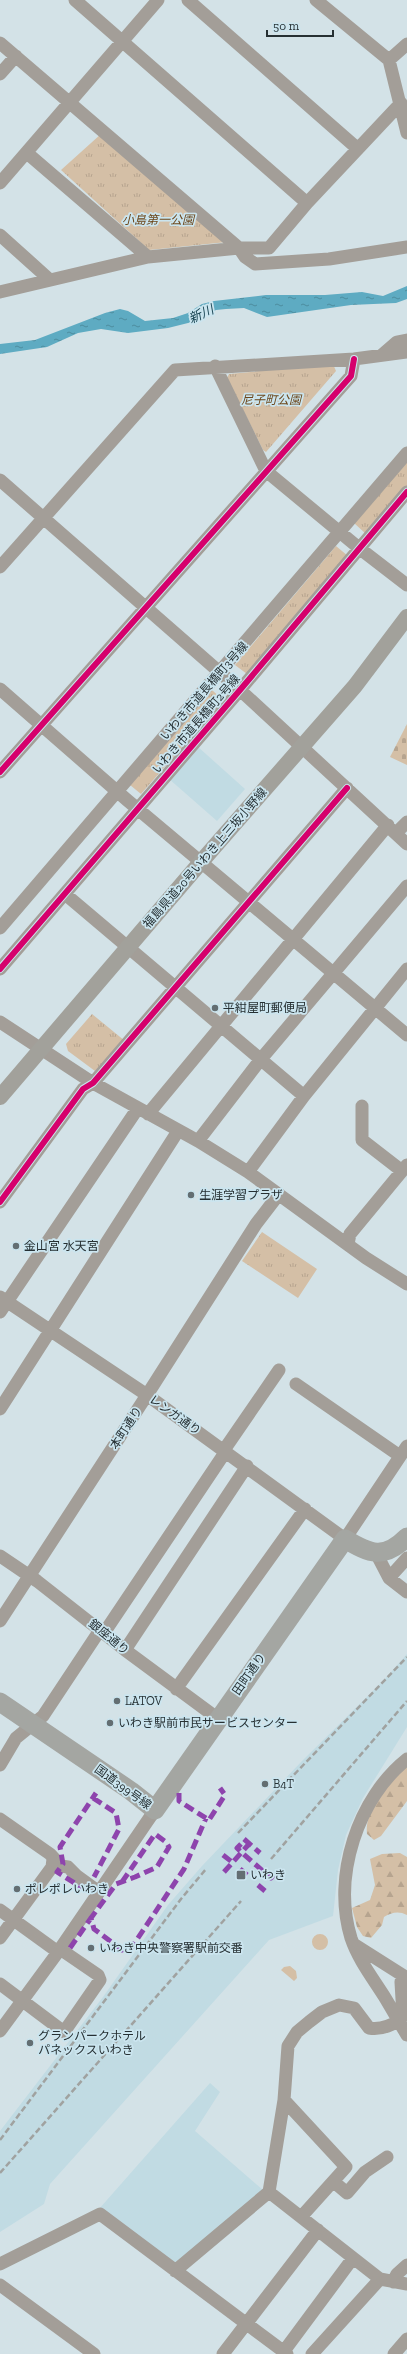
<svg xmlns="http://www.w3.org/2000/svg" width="407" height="2354" font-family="'Zilla Slab','Noto Sans JP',serif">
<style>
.built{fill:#c1dbe3}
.grass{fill:#d4bfa6}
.forest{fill:url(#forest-firs)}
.cemetery{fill:url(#cemetery-stones)}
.park{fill:url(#park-tufts)}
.water{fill:url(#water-ripples)}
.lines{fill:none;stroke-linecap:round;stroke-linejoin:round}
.minor{stroke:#a39e98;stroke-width:13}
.major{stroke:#a2a19b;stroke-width:16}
.highway{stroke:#a4a6a2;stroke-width:19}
.rail{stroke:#a0a2a0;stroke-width:2.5;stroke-dasharray:6 3;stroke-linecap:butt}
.quiet{stroke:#8e44ad;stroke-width:5;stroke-dasharray:10 5;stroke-linecap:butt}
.cycleway-casing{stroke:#cbe5ef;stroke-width:8}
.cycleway{stroke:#d6006c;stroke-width:6}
.poi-dot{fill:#636e72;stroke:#cbe5ef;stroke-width:1.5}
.labels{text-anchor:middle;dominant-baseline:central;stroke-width:3.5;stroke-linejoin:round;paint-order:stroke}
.park-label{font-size:12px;font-style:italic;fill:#6c461a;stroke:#cbe5ef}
.street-label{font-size:12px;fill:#263033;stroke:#cbe5ef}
.poi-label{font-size:12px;fill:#263033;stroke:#cbe5ef;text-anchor:start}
.water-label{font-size:13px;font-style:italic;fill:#1e4957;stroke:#cbe5ef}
</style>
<defs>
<pattern id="forest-firs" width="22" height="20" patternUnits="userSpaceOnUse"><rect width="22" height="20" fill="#d4bfa6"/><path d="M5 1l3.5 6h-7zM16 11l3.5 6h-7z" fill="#b6a48f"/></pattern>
<pattern id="cemetery-stones" width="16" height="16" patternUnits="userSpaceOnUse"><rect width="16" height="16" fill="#d4bfa6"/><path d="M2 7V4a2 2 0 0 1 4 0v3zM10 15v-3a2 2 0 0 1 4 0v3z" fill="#b6a48f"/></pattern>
<pattern id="park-tufts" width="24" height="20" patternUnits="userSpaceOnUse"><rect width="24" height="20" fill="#d4bfa6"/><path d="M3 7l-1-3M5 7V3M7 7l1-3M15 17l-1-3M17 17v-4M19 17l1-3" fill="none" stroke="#b6a48f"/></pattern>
<pattern id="water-ripples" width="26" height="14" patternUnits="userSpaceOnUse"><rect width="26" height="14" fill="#5eabc2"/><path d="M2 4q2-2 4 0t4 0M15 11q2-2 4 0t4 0" fill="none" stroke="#4d8c9e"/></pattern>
</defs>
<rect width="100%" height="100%" fill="#d3e2e7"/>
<path class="built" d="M197,746L245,789L217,821L168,778Z
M407,1654V1727L363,1798L346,1835L338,1870L333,1916L269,1940L50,2184L44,2204L0,2232V2131L103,1997L168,1905L202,1866L302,1761L384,1680Z
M210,2083L220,2092L195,2131L264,2191L175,2263L99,2209Z"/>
<path class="grass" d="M312 1942a8 8 0 1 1 16 0a8 8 0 1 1-16 0Z
M290,1966L296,1971L297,1978L294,1981L281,1970L284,1967Z"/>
<path class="forest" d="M407,1765V1801L381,1836L374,1840L367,1834C364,1808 391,1783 407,1765Z
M400,1853L407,1857V1915C399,1911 392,1912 384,1917L382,1925L371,1938L363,1936L357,1927L352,1908L370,1900L375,1885L370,1859L382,1854Z"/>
<path class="cemetery" d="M407,724V765L390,757Z"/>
<path class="park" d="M101,134L227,242L149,250L61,170Z
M333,364L336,371L266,452L263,450L227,378L229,374Z
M407,462V486L366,534L354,523Z
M336,546L348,556L247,674L235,665Z
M212,690L223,700L141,794L130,785Z
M92,1014L125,1041L95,1071L68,1051L66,1044Z
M262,1232L317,1269L298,1298L242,1261Z"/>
<path class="water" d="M407,286V299L396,303L351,305L267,317L244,308L226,309L216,310L192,322L168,328L128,333L101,329L78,333L47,347L0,354V344L35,340L105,313L120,309L128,311L145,321L173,318L188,313L202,304L214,301L266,295H325L362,292L383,296Z"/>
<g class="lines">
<path class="minor" d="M75,0L307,203
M188,0L358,149
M316,0L389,60L407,133
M0,43L239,248H269L307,203L401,103
M389,60L407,44
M0,74L16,56
M27,153L148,257
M0,183L158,0
M0,235L50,280
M0,292L148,257L239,248L245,257L255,264L329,259L407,247
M382,355L397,342L407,340
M215,366L266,471L359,548L407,585
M0,480L240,690L407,844
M0,567L175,370L354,359L407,352
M0,689L127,800L407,1035
M0,772L351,376L354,359
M396,833L407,822
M65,894L304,1096
M0,928L407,453
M0,969L240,690L407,492
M0,1022L93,1083L198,1141L248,1172L366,1258L407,1284
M362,1106V1140L402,1171
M148,1114L388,825
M198,1141L261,1059L407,886
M248,1172L304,1096L407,969
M0,1202L83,1089L93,1083L347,788
M348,1244L350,1234L407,1165
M0,1297L147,1395L345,1539L407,1446
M0,1312L138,1108
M296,1384L400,1456
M0,1409L178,1131
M224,1450L279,1370
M376,1553L389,1578L407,1592
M0,1556L37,1581L125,1650L217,1718
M389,1578L407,1558
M0,1621L147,1395L256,1224L279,1194
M104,1633L226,1451
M125,1650L247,1466
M176,1689L305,1509
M407,1759C358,1798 332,1876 351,1938C358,1959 372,1977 384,1996C392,2009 399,2022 407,2035
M0,1765L16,1738L43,1716L100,1630
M0,1819L50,1854L61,1866L68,1867L77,1876L99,1892
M0,1910L58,1952
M0,1938L52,1867L53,1859
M355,1945L407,1978
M0,1984L64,2032L100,1980L98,1975L60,1949
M0,2031L58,1952L155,1810
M284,2100L346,2167L301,2217
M334,2182L347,2193L365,2172L387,2157
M269,2192L380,2279L407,2284
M0,2264L100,2214L287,2354
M175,2271L269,2192L284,2100L288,2046L297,2032L309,2022L322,2012L339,2005L354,2008L369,2028C381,2030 395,2025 403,2016L401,1982L402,1976
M393,2282L397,2274L407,2265
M0,2285L94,2354
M284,2351L353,2258
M223,2354L318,2230
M312,2354L380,2279
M394,2354L407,2339"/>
<path class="major" d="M0,1097L201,862L355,686L407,617"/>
<path class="highway" d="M0,1702L131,1791L155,1810
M155,1810L345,1539C370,1554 384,1560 407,1537"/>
<path class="rail" d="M238,1833L407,1657
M271,1859L407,1701
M0,2140L181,1899L206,1869
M0,2173L241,1901"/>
<path class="quiet" d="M179,1793V1801L209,1820L225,1795L220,1788
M93,1798L116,1813L119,1829L94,1877
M244,1839L260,1853
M241,1844L237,1848L241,1852L271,1878L275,1874
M223,1855L232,1862
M240,1869L247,1875
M224,1872L249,1844
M122,1882L155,1834L166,1842L169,1847L157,1867L135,1877L116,1884L91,1918L94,1929L122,1950L132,1947L184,1869L206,1818
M258,1885L265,1891
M87,1891L57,1872L63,1864L60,1847L96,1793
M70,1948L91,1918"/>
<g class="cycleway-casing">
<path id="cycleway" d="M0,772L351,376L354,359
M0,969L240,690L407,492
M0,1202L83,1089L93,1083L347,788"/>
</g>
<use href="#cycleway" class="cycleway"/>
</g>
<g class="poi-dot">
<circle cx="215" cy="1008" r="4"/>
<circle cx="191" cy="1195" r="4"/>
<circle cx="16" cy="1246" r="4"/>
<circle cx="117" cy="1701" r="4"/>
<circle cx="110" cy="1723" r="4"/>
<circle cx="265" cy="1784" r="4"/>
<rect x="236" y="1870" width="10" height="10" rx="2"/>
<circle cx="17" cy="1889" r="4"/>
<circle cx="91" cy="1948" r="4"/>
<circle cx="30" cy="2043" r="4"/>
</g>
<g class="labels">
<g class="park-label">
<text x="158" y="220">小島第一公園</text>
<text x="271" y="400">尼子町公園</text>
</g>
<g class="street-label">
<text transform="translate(204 691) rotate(-49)">いわき市道長橋町3号線</text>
<text transform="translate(196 724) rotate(-49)">いわき市道長橋町2号線</text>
<text transform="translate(205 858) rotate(-49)">福島県道20号いわき上三坂小野線</text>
<text transform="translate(175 1415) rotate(35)">レンガ通り</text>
<text transform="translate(126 1428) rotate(-57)">本町通り</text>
<text transform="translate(109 1637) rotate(39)">銀座通り</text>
<text transform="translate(249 1674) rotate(-55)">田町通り</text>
<text transform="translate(123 1787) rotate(36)">国道399号線</text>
</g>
<g class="poi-label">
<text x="223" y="1008">平紺屋町郵便局</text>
<text x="199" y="1195">生涯学習プラザ</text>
<text x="24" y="1246">金山宮 水天宮</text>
<text x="125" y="1701">LATOV</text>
<text x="118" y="1723">いわき駅前市民サービスセンター</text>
<text x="273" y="1784">B4T</text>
<text x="250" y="1875">いわき</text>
<text x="25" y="1889">ポレポレいわき</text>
<text x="99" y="1948">いわき中央警察署駅前交番</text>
<text x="38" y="2036">グランパークホテル<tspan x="38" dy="14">パネックスいわき</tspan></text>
</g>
<g class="water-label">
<text transform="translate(201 314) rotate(-24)">新川</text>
</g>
</g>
<path d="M267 30v6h66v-6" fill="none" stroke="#263033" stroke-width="2"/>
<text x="273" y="30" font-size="12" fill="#263033" stroke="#cbe5ef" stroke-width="3" paint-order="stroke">50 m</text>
</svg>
